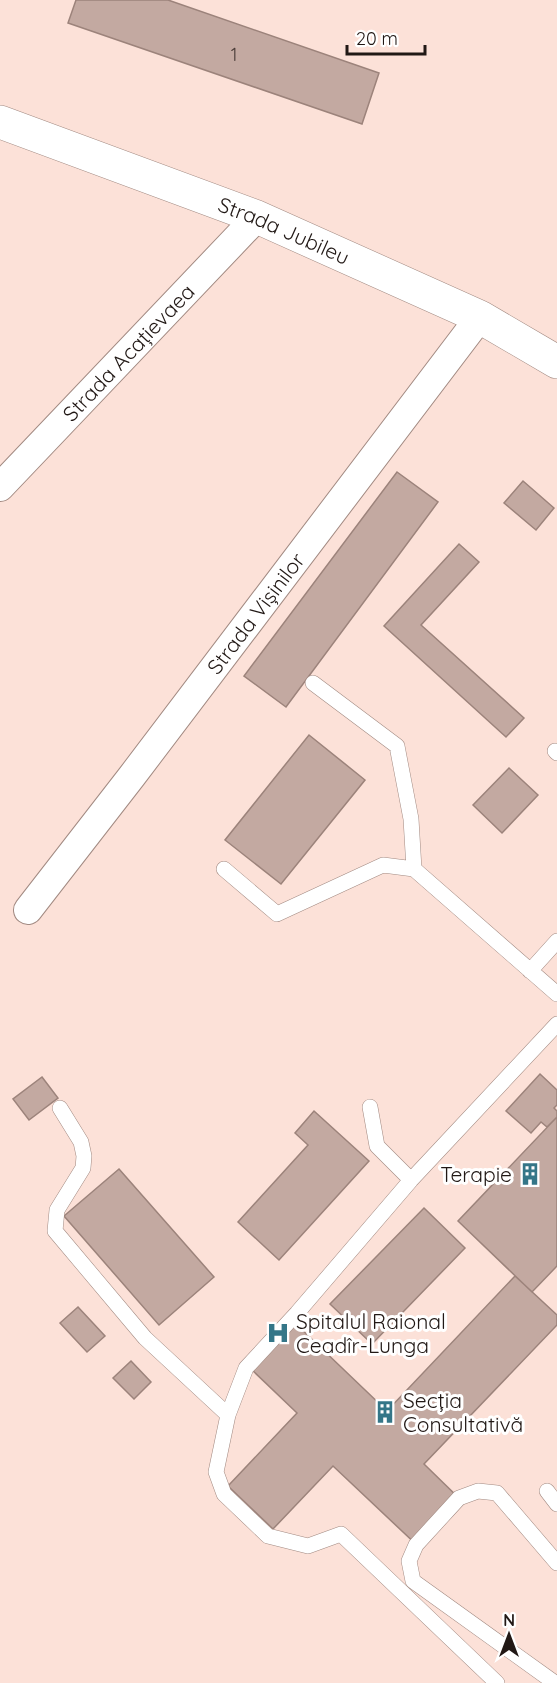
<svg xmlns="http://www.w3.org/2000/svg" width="557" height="1683" font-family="Quicksand,sans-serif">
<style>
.building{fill:#c3a9a1;stroke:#9c837b;stroke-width:1.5}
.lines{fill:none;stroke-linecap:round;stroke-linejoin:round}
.service-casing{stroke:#a28a82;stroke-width:16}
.minor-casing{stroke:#a28a82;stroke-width:30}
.secondary-casing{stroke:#a28a82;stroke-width:34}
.service{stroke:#fff;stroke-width:15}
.minor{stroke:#fff;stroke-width:28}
.secondary{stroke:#fff;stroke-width:33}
.labels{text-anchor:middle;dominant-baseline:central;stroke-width:6;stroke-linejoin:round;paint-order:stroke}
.number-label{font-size:18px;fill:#4a3c38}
.street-label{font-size:21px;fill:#211815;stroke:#fff}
.poi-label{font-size:21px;fill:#211815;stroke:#fff;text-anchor:start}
</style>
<rect width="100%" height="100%" fill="#fce1d8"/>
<path class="building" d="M76,0H168L379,73L362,124L68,23Z
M397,472L438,502L286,707L244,676Z
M523,481L554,508L536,530L504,503Z
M459,544L479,562L421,625L524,718L506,737L384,626Z
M309,735L365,780L281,884L225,840Z
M509,768L538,795L502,833L473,805Z
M540,1074L557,1090V1105L554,1108L557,1111V1117L547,1127L541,1122L531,1133L506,1111Z
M42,1077L58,1098L29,1120L13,1099Z
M314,1111L369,1161L279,1260L238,1222L308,1145L295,1133Z
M557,1117V1266L532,1292L458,1221Z
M119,1169L214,1277L159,1325L64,1216Z
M424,1208L465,1248L372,1344L330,1304Z
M515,1276L557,1315V1325L424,1464L464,1503L421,1549L333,1466L273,1529L228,1486L297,1413L251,1369L295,1323L387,1411Z
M78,1307L105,1336L87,1352L60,1323Z
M131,1361L151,1382L134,1399L113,1378Z"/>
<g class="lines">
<g class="service-casing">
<path id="service" d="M313,683L397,746L411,819L414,869L557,994
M555,751L557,753
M224,869L277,914L383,865L414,869
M530,971L557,941
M370,1107L377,1146L411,1180
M60,1108L81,1142L84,1156L83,1168L57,1210L55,1231L145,1338L228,1415L216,1472L224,1494L268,1536L308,1546L341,1534L497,1683
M228,1415L246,1368L297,1313L411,1180L557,1024
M547,1491L557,1504
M555,1683L413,1581L409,1561L416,1545L459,1498L478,1491L497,1493L557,1563"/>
</g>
<g class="minor-casing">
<g id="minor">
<path id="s1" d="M0,487L257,217"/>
<path id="s2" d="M28,910L132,776L480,317"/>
</g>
</g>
<g class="secondary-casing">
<g id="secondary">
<path id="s3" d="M0,122L257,217L480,317L557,362"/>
</g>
</g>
<use href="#service" class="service"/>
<use href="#minor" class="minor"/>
<use href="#secondary" class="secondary"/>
</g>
<defs>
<g id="building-bare" transform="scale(1.8)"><path d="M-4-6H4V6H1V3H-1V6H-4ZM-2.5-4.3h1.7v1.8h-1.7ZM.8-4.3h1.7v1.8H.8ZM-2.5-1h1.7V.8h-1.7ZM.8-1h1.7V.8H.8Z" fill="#347688" stroke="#fff" stroke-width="2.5" paint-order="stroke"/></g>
<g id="hospital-bare" transform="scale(1.8)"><path d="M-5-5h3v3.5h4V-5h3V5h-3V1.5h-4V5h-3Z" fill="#347688" stroke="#fff" stroke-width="2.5" paint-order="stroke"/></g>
</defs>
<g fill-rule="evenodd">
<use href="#building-bare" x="530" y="1174"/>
<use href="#hospital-bare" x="278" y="1333"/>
<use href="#building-bare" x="385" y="1412"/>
</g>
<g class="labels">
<g class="number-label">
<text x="234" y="54">1</text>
</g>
<g class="street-label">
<text stroke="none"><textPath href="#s3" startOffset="304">Strada Jubileu</textPath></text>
<text stroke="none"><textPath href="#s1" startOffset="186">Strada Acațievaea</textPath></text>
<text stroke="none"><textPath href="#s2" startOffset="374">Strada Vișinilor</textPath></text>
</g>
<g class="poi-label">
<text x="512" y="1174" text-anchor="end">Terapie</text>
<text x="296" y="1321">Spitalul Raional<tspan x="296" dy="24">Ceadîr-Lunga</tspan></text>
<text x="403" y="1400">Secția<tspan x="403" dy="24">Consultativă</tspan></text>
</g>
</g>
<g transform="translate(509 1635)" stroke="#ffffff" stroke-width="4.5" paint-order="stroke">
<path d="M0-4.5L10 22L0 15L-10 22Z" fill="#211815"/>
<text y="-9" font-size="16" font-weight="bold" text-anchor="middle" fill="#211815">N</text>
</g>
<path d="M347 45v9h78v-9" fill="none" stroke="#211815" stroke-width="3"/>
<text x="356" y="45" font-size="18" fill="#211815" stroke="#ffffff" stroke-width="4.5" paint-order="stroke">20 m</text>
</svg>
